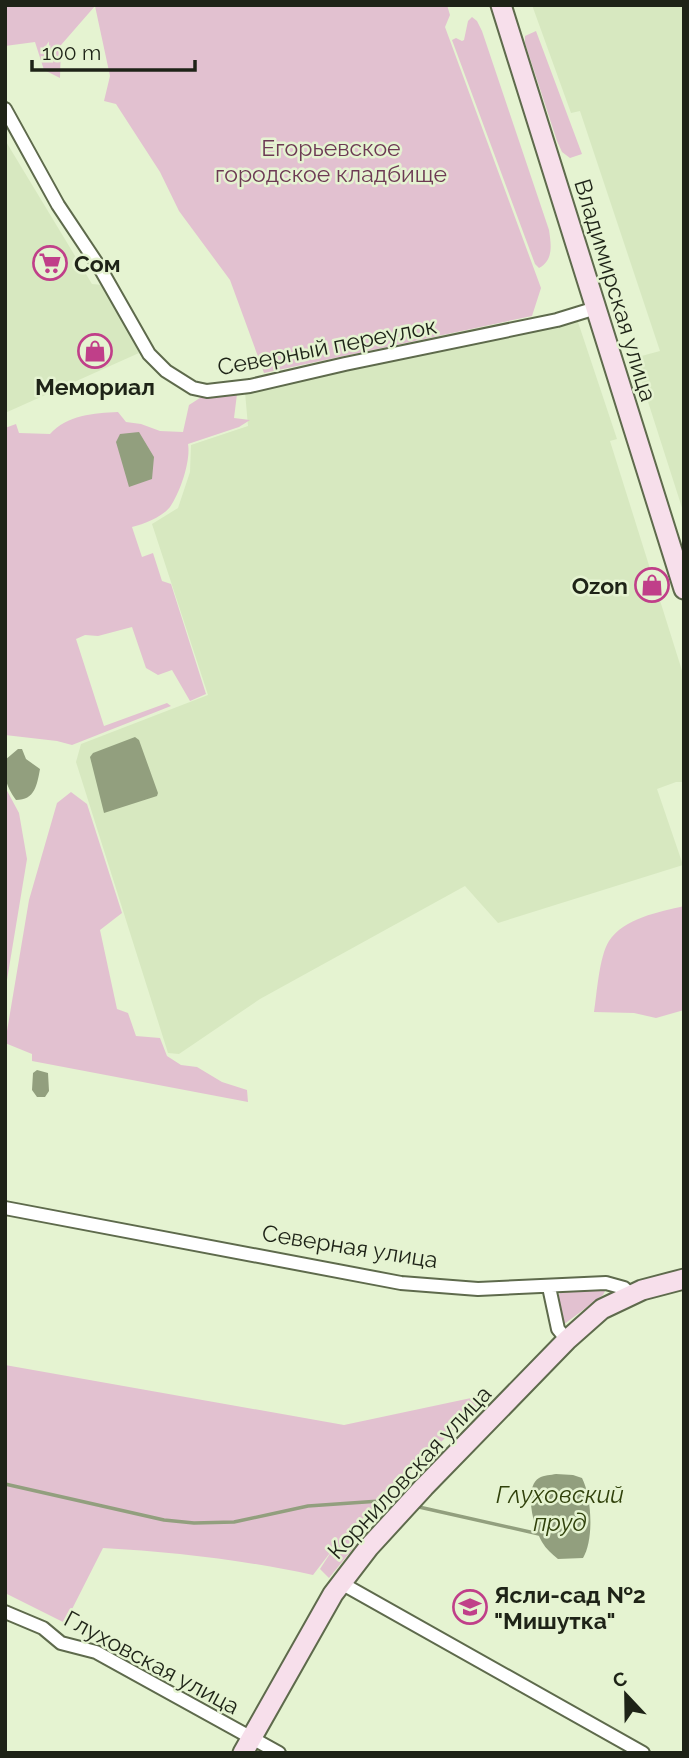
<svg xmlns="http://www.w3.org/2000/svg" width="689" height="1758" font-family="Raleway,sans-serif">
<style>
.built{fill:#d7e8c0}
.green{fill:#e2c1d0}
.water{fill:#929f7e}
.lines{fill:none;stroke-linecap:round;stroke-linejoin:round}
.stream{stroke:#929f7e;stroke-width:3.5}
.street-casing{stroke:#5e6a4c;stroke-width:16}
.secondary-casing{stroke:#5e6a4c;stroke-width:23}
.street{stroke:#fff;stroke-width:12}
.secondary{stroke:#f7dfeb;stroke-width:19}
.labels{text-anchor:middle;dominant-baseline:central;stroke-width:5;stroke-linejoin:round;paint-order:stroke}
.park-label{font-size:23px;fill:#6d3a54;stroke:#e5f3d1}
.poi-label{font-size:23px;font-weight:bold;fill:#1e2317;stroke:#e5f3d1;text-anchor:start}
.street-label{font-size:23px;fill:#1e2317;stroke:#e5f3d1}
.water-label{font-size:24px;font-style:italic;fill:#30410b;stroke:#e5f3d1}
</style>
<rect width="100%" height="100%" fill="#e5f3d1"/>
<path class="built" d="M532,5H684V514L634,358L660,351L580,111L571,113Z
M5,140L92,284L103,285L139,353L5,413Z
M577,319L617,439L610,441L684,677V782H676L657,789L683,865L498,923L465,886L260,999L179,1054L168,1053L76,762L81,744L208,695L152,524L178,508L190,472L191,445L248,426L245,392Z"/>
<path class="green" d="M5,5H447L450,15L445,27L541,288L532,316L264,373L230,280L179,211L160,172L116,104L104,101L110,76L95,6L61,45L60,78L44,70L35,42L5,46Z
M472,17L477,21L482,31L549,230C551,244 554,260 539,268L535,264L452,40L456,38L462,41L464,40L468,21Z
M536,31L582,154L570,158L562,152L557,141L525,43V36Z
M237,394L234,418L250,420L239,427L188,444C191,461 180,493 170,507C162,517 144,524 132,527L142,557L153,553L162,581L171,584L206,694L190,701L172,670L158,675L146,668L132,627L98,636L85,635L76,639L104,726L167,703L171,706L72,745L57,741L5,735V428L16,424L19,433L50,434C67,415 94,413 118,412L126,422L141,424L160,431L183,432L189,405L203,396Z
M5,787L19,813L27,859L5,992Z
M71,792L87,804L122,913L100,930L117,1009L128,1013L136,1036L160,1038L167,1056L181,1065L197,1067L222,1082L247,1090L248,1102L32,1061V1054L5,1043L29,900L57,803Z
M684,906V1010L656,1018L634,1013L594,1012C597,993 599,957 609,941C624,918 659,912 684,906Z
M595,1288L605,1291L603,1295L563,1325L557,1297L563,1290Z
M5,1365L344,1425L490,1394L348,1533L355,1541L356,1545L329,1578L320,1569L333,1549L313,1575C244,1560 174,1552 103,1548L65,1623L5,1593Z"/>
<path class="water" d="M139,432L154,457L152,479L129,487L116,442L120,434Z
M135,737L139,740L158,793L157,796L104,813L90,757L93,753Z
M18,749H22L26,759L40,769C37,785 35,800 16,800C5,784 5,779 5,760Z
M37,1070L48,1073L49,1091L45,1097H37L32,1090L33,1073Z
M556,1474L573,1475L582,1478C592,1498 594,1540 583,1558L558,1559C552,1554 546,1549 542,1542C534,1529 523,1488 539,1478C544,1475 551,1475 556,1474Z"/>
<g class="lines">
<path class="stream" d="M5,1484L164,1520L194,1523L234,1522L308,1506L394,1500
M419,1507L539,1534"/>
<g class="street-casing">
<path id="street" d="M5,109L58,205L100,268L149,354L166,371L193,388L207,391L250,386L345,364L557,320L596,308
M5,1208L401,1283L478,1289L606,1283L624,1288L630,1294
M549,1287L558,1329L567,1340
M341,1583L643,1753
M5,1612L43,1628L61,1643L96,1652L279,1753"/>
</g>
<g class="secondary-casing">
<path id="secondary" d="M501,5L684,589
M243,1753L333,1594L369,1547L424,1487L567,1340L602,1309L642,1290L684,1279"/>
</g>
<use href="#street" class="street"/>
<use href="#secondary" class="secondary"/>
</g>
<defs>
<g id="supermarket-ring" transform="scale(1.75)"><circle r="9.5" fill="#e5f3d1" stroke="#c03f89" stroke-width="1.5"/><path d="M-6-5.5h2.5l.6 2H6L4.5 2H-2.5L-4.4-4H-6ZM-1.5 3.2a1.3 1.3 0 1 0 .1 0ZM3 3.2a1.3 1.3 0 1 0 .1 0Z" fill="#c03f89"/></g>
<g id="shop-ring" transform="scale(1.75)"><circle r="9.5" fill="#e5f3d1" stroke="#c03f89" stroke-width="1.5"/><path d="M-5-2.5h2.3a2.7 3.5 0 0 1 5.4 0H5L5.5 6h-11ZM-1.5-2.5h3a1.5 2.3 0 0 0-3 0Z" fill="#c03f89"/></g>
<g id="school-ring" transform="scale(1.75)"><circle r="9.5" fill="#e5f3d1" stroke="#c03f89" stroke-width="1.5"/><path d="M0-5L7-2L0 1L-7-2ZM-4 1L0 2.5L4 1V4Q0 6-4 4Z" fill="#c03f89"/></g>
</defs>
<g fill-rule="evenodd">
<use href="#supermarket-ring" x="50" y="263"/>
<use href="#shop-ring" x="95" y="351"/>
<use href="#shop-ring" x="652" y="585"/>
<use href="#school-ring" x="470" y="1607"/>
</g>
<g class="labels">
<g class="park-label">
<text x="331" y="147">Егорьевское<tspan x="331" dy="26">городское кладбище</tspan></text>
</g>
<g class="poi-label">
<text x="74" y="263">Сом</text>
<text x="95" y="386" text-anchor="middle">Мемориал</text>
<text x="628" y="585" text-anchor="end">Ozon</text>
<text x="494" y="1594">Ясли-сад №2<tspan x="494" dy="26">"Мишутка"</tspan></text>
</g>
<g class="street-label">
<text transform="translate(616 290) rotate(73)">Владимирская улица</text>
<text transform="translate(327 346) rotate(-11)">Северный переулок</text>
<text transform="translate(350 1246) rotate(9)">Северная улица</text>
<text transform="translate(409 1472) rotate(-47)">Корниловская улица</text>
<text transform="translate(152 1662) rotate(28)">Глуховская улица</text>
</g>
<g class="water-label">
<text x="560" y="1494">Глуховский<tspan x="560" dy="28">пруд</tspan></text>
</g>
</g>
<rect width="689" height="1758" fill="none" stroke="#1e2317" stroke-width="14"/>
<g transform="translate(626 1695) rotate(338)" stroke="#e5f3d1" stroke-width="5" paint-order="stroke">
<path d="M0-5L12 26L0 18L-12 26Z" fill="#1e2317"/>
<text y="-10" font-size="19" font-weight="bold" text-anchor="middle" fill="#1e2317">С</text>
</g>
<path d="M32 60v10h163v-10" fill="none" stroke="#1e2317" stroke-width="3.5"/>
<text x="42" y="60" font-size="21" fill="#1e2317" stroke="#e5f3d1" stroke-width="5" paint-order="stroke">100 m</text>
</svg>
